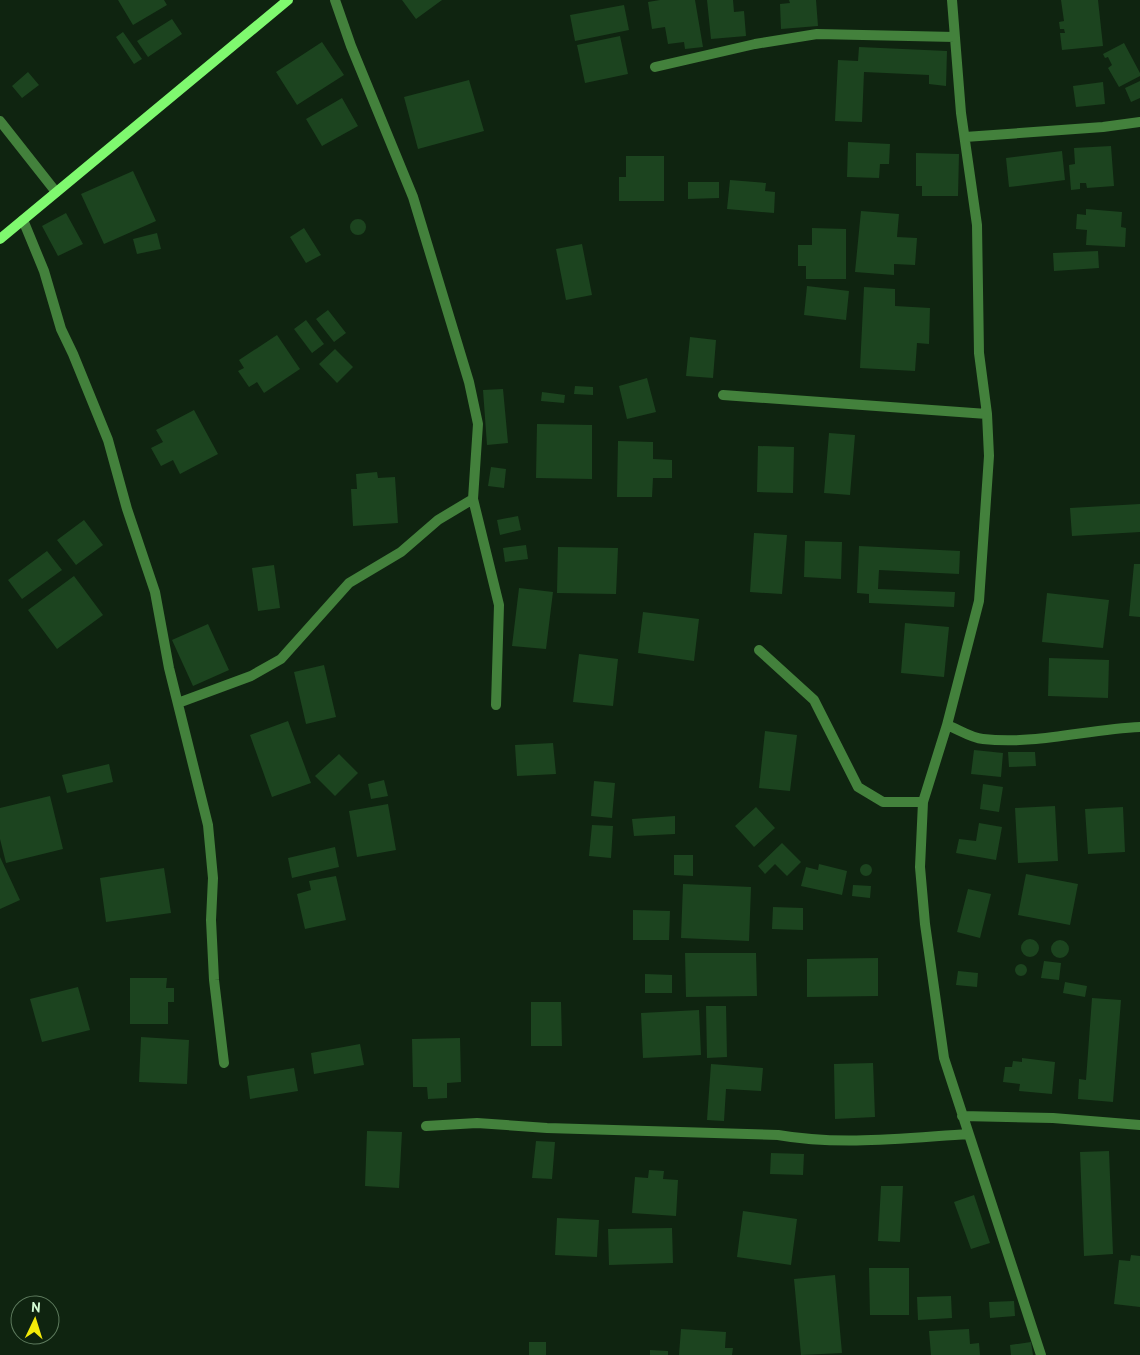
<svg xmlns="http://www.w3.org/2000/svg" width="1140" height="1355" font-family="'PT Sans',sans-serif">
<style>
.building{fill:#1c441f}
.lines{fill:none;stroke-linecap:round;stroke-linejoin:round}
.street{stroke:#43813c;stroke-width:10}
.secondary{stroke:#7ff96f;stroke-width:10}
</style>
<rect width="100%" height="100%" fill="#0f2410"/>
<path class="building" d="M118,0H164L167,5L133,25Z
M402,0H442L416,19Z
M660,0H695L703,47L685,49L684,42L668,44L665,27L652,29L648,2Z
M707,0H733L734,12L744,11L746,36L711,39Z
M789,0H816L818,26L781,29L780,4L790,3Z
M1061,0H1098L1103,46L1062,50L1060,33H1065L1064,29H1060L1059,22L1064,21Z
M624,5L629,30L575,41L570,15Z
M172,19L182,34L148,57L137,41Z
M123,32L142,59L134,64L116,37Z
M620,36L628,74L585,83L577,45Z
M322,42L344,75L297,105L276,72Z
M1124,43L1140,73V76L1119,87L1108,68L1112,65L1108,57L1105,58L1103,54Z
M859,47L947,51L946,86L929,84V75L864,72L862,122L835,121L838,60L858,61Z
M28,72L39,85L22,98L12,86Z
M469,80L484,131L418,149L404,97Z
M1140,81V98L1131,102L1125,88Z
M1103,82L1105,104L1076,107L1073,86Z
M342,98L358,126L322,146L306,119Z
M848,142L890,144L889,164H880L879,178L847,177Z
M1111,146L1114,186L1087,188L1086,183H1080V189L1071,190L1069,165L1075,164L1074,148Z
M1062,151L1065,180L1009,187L1006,158Z
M916,153L959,154L958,196H922V186H916Z
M626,156H664V201H619V177H626Z
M133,171L156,221L104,244L81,194Z
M730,180L766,183L765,191L775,192L774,213L727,209Z
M688,182H719V198L688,199Z
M1086,209L1122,212L1121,227L1126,228L1125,247L1086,245L1087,230L1076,229L1077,214L1086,215Z
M861,211L899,214L897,237L917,238L915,265L894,264V275L855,272Z
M66,213L83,244L58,256L42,226Z
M350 227a8 8 0 1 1 16 0a8 8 0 1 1-16 0Z
M304,228L321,255L306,263L290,237Z
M812,228L846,229V279H806V266H798V245H812Z
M157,233L161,249L137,254L133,239Z
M582,244L592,295L566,300L556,249Z
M1098,251L1099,268L1054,271L1053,253Z
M807,286L849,291L846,320L804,315Z
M864,287L895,289V306L930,308L929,344L917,343L915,371L860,368Z
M328,310L346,333L334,342L316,319Z
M306,320L324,344L312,353L294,329Z
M277,335L300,369L264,393L257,382L249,387L238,371L244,368L239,360Z
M690,337L716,340L713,378L686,376Z
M335,349L353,367L337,383L319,364Z
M647,378L656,412L627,419L619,386Z
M575,386L593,387V395L574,394Z
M503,389L508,443L487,445L483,390Z
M542,392L565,395L564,403L541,401Z
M194,410L218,454L180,474L173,460L161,466L151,448L163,442L156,430Z
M537,424L592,425V479L536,478Z
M829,433L855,435L850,495L824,493Z
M618,441L653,442V459L672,460V478H653L652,497H617Z
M758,446L794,447L793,493L757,492Z
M491,467L506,469L504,488L488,486Z
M377,472L378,478L395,477L398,523L353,526L351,489H357L356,474Z
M1140,504V532L1072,536L1070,508Z
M518,516L521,530L500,535L497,520Z
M84,520L103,545L76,565L57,540Z
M754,533L787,535L782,594L750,592Z
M805,541L842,542L841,579L804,577Z
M526,545L528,559L505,562L503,548Z
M859,546L960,551L959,574L879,570L878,589L955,592L954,607L869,603V594L857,593Z
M558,547L618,548L616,594L557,593Z
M47,551L62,570L22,599L8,580Z
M1134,564H1140V617L1129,616Z
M274,565L280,608L258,611L252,568Z
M74,576L103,615L57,649L28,610Z
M519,588L553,592L546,649L512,646Z
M1047,593L1109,600L1103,648L1042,642Z
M643,612L699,619L694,661L638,653Z
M905,623L949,627L944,677L901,673Z
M208,624L229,670L193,686L172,640Z
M579,654L618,659L613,706L573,702Z
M1049,658L1109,660L1108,698L1048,696Z
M324,665L336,717L306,724L294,672Z
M288,721L311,783L272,797L250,735Z
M765,731L797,735L790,791L759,788Z
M553,743L556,774L517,776L515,745Z
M974,750L1003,753L1001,777L971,774Z
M1008,752H1035L1036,766L1009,767Z
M339,754L358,773L335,796L315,776Z
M109,764L113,782L67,793L62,775Z
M384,780L388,796L371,799L368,784Z
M594,781L615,783L612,818L591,816Z
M983,784L1003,787L999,812L980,809Z
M50,796L63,849L6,863L0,839V808Z
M388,804L396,850L357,857L349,811Z
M1055,806L1058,861L1018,863L1015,808Z
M756,807L775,828L754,847L735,826Z
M1123,807L1125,852L1088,854L1085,809Z
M675,816V834L634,836L632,819Z
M979,823L1002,827L996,860L956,853L959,839L976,841Z
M592,825L613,826L611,858L589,856Z
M782,843L801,862L787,876L775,864L765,874L758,866Z
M335,847L339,867L292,878L288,858Z
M674,855H693V876L674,875Z
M0,857L20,900L0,909Z
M819,864L847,871L842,895L801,886L806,867L818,870Z
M860 870a6 6 0 1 1 12 0a6 6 0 1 1-12 0Z
M164,868L171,913L106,922L100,878Z
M1026,874L1078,884L1070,925L1018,915Z
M336,876L346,920L305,929L297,894L311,890L309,881Z
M683,884L751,887L749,941L681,938Z
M853,885L871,886L870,898L852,896Z
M968,889L991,894L980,938L957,932Z
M773,907L803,908V930L772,929Z
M633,910L670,911L669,940H633Z
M1021 948a9 9 0 1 1 18 0a9 9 0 1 1-18 0Z
M1051 949a9 9 0 1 1 18 0a9 9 0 1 1-18 0Z
M685,953H756L757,996L686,997Z
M878,958V996L807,997V959Z
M1044,961L1061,963L1059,980L1041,978Z
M1015 970a6 6 0 1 1 12 0a6 6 0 1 1-12 0Z
M958,971L978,973L977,987L956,985Z
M645,974L672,975V993H645Z
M130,978H167L166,988H174V1002H168V1024H130Z
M1065,982L1087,986L1085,997L1063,993Z
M78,987L90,1030L42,1042L30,999Z
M1092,998L1121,1000L1113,1102L1078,1099L1079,1079L1086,1080Z
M531,1002H561L562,1046H531Z
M706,1006H726L727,1057L707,1058Z
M699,1010L701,1055L643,1058L641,1013Z
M141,1037L189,1040L187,1084L139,1082Z
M460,1038L461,1082L447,1083V1098L428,1099L427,1087H413L412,1039Z
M360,1044L364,1065L314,1074L311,1053Z
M1022,1058L1055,1062L1052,1094L1019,1091L1020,1084L1003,1082L1005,1067H1012L1013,1061L1022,1062Z
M873,1063L875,1117L835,1119L834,1064Z
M711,1064L763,1068L761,1091L726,1089L724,1121L707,1120Z
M294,1068L298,1091L250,1099L247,1076Z
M367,1131L402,1132L399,1188L365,1186Z
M536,1141L555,1142L552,1179L532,1178Z
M1109,1151L1113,1254L1084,1256L1080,1152Z
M771,1153L804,1154L803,1175L770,1174Z
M649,1170L664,1171L663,1179L678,1180L676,1216L632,1213L635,1177L648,1178Z
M881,1186H903L900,1242L878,1241Z
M974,1195L990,1243L971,1249L954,1202Z
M743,1211L797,1219L791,1265L737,1257Z
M557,1218L599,1220L597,1257L555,1255Z
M672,1228L673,1263L609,1265L608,1229Z
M1131,1255L1140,1256V1307L1114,1304L1119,1260L1130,1261Z
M869,1268H909V1315H870Z
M835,1275L842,1353L801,1355L794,1279Z
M951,1296L952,1318L918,1320L917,1297Z
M1014,1301L1015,1316L990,1318L989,1302Z
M681,1329L726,1332L725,1348H733L732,1355H679Z
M969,1329L970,1344L979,1343L980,1355H931L929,1331Z
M529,1342H546V1355H529Z
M1031,1342L1033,1355H1011L1010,1345Z
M650,1350L668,1351V1355H650Z"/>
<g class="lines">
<path class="street" d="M335,0L351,46L413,197L469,382L478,424L473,499L499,605L496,705
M952,0L961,113L977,225L979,353L987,414L989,456L979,601L947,725L923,802L920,867L925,924L944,1058L1041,1355
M655,67L755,44L817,34L955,37
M0,121L56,192
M965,137L1103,127L1140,122
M23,220L44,271L61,329L73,354L108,440L127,509L155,592L169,668L208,825L213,878L211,920L214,980L224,1063
M723,395L987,414
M759,650L814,700L858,787L883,802H923
M178,703L251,676L281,659L349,583L401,552L438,520L473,499
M947,725C958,729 971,738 983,739C1036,745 1088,729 1140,727
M962,1116L1053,1118L1140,1125
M426,1126L477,1123L547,1128L778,1135C840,1146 905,1138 968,1134"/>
<path class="secondary" d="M0,239L288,0"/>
</g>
<g transform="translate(35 1320) rotate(4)"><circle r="24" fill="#0f2410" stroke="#5e7b5e"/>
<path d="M0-4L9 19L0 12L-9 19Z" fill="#f4eb09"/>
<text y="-8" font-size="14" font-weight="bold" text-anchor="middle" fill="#d5fdd4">N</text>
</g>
</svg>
